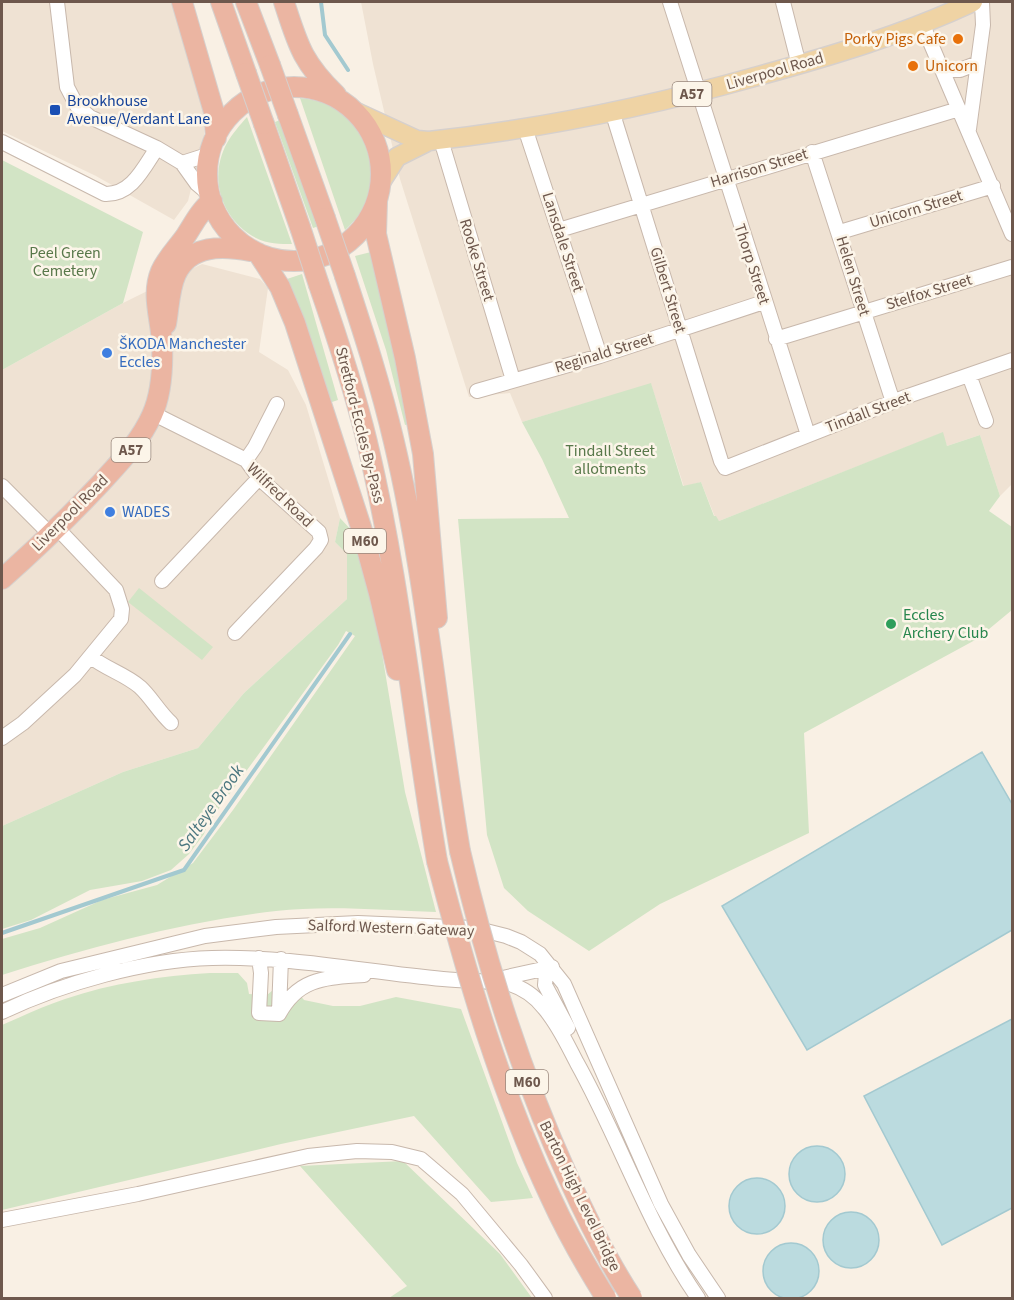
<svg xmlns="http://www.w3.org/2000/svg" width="1014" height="1300" font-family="'Source Sans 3',sans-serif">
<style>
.residential{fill:#efe2d3}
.green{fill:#d2e4c5}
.water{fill:#bbdbdf;stroke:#a3c9d0;stroke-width:1.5}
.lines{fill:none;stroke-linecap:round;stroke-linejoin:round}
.stream{stroke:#a3c9d0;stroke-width:4}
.minor-casing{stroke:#c8b8ac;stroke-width:16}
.major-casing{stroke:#d6d0cd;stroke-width:21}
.highway-casing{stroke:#d6d0cd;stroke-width:22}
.minor{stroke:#fff;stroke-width:14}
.major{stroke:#efd3a4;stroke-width:18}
.highway{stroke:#ebb5a2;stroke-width:20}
.highway-bridge-casing{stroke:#d6d0cd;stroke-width:22;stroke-linecap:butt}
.highway-bridge{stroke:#ebb5a2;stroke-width:20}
.food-dot{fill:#e8710a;stroke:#fcf5e9;stroke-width:2}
.transit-dot{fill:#1a4fb4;stroke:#fcf5e9;stroke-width:2}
.shop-dot{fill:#3f7fe0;stroke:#fcf5e9;stroke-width:2}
.leisure-dot{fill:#2e9e5b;stroke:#fcf5e9;stroke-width:2}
.labels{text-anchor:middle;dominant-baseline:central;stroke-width:5;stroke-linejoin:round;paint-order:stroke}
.shield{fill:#fcf5e9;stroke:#99877c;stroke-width:1.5}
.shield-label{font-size:15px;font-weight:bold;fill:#6e584d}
.food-label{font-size:16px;fill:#c56008;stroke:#fcf5e9;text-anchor:end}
.street-label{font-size:16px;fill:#6e584d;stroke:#fcf5e9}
.transit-label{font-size:16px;fill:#164399;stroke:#fcf5e9;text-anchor:start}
.park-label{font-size:16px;fill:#58784a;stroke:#fcf5e9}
.shop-label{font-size:16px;fill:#366cbe;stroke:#fcf5e9;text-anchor:start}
.leisure-label{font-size:16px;fill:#27864d;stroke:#fcf5e9;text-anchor:start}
.water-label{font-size:18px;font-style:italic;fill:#4a767f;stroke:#fcf5e9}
</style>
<rect width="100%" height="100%" fill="#f9f0e4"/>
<path class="residential" d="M2,2H171L204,96V136L188,201L174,220L96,176L2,131Z
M361,2H1012V484L1000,496L980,435L947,446L942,433L719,521L715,517L701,482L684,487L651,384L522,422L510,393L469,397L400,179L373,64Z
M202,264L260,279L268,288L259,352L288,370L306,405L340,518L335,542L347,554V599L244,693L198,748L123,772L2,826V370L123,303Z"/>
<path class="green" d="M300,98C378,106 404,176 345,230Z
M247,117L292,244C281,244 267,244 256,238C221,219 208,178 227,143C232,134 240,125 247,117Z
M280,120L319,226L313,228L275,122Z
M2,160L143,232L123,303L2,370Z
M375,251L413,423L405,425L386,350L355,256Z
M302,274L338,400L329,403L284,280Z
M651,383L683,486L701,482L714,516H716L719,521L943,432L947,446L980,435L1000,496L989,511L1012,527V610L977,639L804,733L809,833L660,904L589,951L528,911L504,888L487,835L458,519L569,518L542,459L522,422Z
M340,518L354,533L377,623L405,792L436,912C386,910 325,905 276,911C183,922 91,947 2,975V939L40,928L102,900L157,885L193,863L233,810L355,636L346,631L338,645L207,825L204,834L189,854L171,870L142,881L90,890L31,920L2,929V826L123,772L198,748L244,693L347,599V554L335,542Z
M139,588L213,647L202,660L128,602Z
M210,973H238L247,983L249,994L267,995L273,990H296L304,1000L333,1006H360L396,997L461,1009L517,1163L533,1198L491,1202L414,1116L281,1144L2,1210V1025C23,1016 44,1006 65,999C112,983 161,976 210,973Z
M403,1161L500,1254L532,1298H389L407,1286L300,1166Z"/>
<path class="water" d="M982,752L1012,804V930L807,1050L722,906Z
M1012,1019V1208L942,1245L864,1096Z
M789 1174a28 28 0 1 1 56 0a28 28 0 1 1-56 0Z
M729 1206a28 28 0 1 1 56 0a28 28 0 1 1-56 0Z
M823 1240a28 28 0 1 1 56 0a28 28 0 1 1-56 0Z
M763 1271a28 28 0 1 1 56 0a28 28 0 1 1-56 0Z"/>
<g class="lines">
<path class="stream" d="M321,2L325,35L348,70
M2,933L184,870L350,634"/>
<g class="minor-casing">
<path id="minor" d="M57,2L67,87L77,106L90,117L157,148L182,163L197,184L210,195
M670,2L808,435
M783,2L799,65
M922,23L1012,234
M943,70H960L978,63
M612,111L721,461L725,468L905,397L1012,360
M525,128L600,356
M969,129L983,25L982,2
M441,140L513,380
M2,142L105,194C132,195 144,167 157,148
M812,152L893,402
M182,163L204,156L211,153
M559,230L959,109
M840,232L993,186
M776,339L1012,267
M969,375L986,421
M477,391L600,356L764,302
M152,413L246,460L259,478L319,532L321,540L316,548L235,633
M246,460L255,447L277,404
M2,486L51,535
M162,581L259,478
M91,657C106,669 125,674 140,687C151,697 159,712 171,723
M2,738L23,723L75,675L121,619L122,609L116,590L58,529
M259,958L261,973L259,1013L279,1014
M552,967L546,973L545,985L568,1028
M498,979L552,967
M2,995L61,971L205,936L276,927L358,923L474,928L506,936L521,942L540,954L564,984L661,1204L689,1255L718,1298
M279,1011L281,959
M2,1012C63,983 144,960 212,958C290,956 366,972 443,979C464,981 486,981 507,983C521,987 535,996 544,1008C558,1024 567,1044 577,1063C620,1140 648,1226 698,1298
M279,1014C299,977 326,978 364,975
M2,1220L138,1194L308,1156L357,1151L392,1152L421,1159L462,1194L521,1265L545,1298"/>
</g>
<g class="major-casing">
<path id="major" d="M354,111L417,140L429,141C540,129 651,106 758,76C831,56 905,34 973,2
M381,182L397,157L429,141"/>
</g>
<g class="highway-casing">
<path id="highway" d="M182,2L214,112L216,138
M221,2L246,73
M246,2L270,65
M284,2C298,45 302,62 336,95
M207 174a87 87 0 1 1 174 0a87 87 0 1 1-174 0Z
M288,115L325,218
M264,124L300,227
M377,201L376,234L405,358L423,454L437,618
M258,253L280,287L295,323L361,527L379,593L397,670
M345,276C363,331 381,386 394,442C426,577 437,715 460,851
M319,285C337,337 354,388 367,442C400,580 413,721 437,861
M166,324C169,308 169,289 176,274C190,244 223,246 250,251
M2,579C36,549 68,518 100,484C120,462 140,442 152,415C162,393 163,367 162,343C161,319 151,295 161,271C167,258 177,248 185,237C193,225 200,210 212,201"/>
</g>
<use href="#minor" class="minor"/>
<use href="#major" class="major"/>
<use href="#highway" class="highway"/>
<g class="highway-bridge-casing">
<path id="highway-bridge" d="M270,65L288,115
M246,73L264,124
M325,218L345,276
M300,227L319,285
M460,851C486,963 520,1072 568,1177C587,1219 607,1260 632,1298
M437,861C467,976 500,1090 551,1198C567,1233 586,1266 606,1298"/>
</g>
<use href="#highway-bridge" class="highway-bridge"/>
</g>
<g class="food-dot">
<circle cx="958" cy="39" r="6"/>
<circle cx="913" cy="66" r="6"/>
</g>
<rect class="transit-dot" x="49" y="104" width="12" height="12" rx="3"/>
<g class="shop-dot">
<circle cx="107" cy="353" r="6"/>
<circle cx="110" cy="512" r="6"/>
</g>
<circle class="leisure-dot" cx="891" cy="624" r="6"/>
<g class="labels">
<g class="shield">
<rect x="672.5" y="82" width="39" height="24" rx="4.5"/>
<rect x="111.5" y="438" width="39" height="24" rx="4.5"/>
<rect x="344" y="529" width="42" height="24" rx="4.5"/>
<rect x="506" y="1070" width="42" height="24" rx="4.5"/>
</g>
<g class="shield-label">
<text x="692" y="94">A57</text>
<text x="131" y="450">A57</text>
<text x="365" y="541">M60</text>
<text x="527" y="1082">M60</text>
</g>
<g class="food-label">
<text x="946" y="39">Porky Pigs Cafe</text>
<text x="925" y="66" text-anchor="start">Unicorn</text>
</g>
<g class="street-label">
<text transform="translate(775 71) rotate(-16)">Liverpool Road</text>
<text transform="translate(759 168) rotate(-17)">Harrison Street</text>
<text transform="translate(916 209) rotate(-17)">Unicorn Street</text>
<text transform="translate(563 242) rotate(72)">Lansdale Street</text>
<text transform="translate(477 260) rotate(73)">Rooke Street</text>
<text transform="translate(752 264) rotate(72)">Thorp Street</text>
<text transform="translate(853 276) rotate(73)">Helen Street</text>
<text transform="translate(668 290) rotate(73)">Gilbert Street</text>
<text transform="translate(929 292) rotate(-17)">Stelfox Street</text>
<text transform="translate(604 353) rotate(-17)">Reginald Street</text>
<text transform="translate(868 412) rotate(-21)">Tindall Street</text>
<text transform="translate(360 425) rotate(76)">Stretford-Eccles By-Pass</text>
<text transform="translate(280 495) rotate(44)">Wilfred Road</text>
<text transform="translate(70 513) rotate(-45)">Liverpool Road</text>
<text transform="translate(391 928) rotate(2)">Salford Western Gateway</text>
<text transform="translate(580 1196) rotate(64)">Barton High Level Bridge</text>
</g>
<g class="transit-label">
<text x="67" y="101">Brookhouse<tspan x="67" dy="18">Avenue/Verdant Lane</tspan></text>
</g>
<g class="park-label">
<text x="65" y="253">Peel Green<tspan x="65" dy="18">Cemetery</tspan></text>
<text x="610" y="451">Tindall Street<tspan x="610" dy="18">allotments</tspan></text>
</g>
<g class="shop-label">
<text x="119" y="344">ŠKODA Manchester<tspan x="119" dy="18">Eccles</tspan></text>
<text x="122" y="512">WADES</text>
</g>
<g class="leisure-label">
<text x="903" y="615">Eccles<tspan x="903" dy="18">Archery Club</tspan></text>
</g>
<g class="water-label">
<text transform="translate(211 808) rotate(-55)">Salteye Brook</text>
</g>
</g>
<rect width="1014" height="1300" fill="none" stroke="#6e584d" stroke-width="6"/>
</svg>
